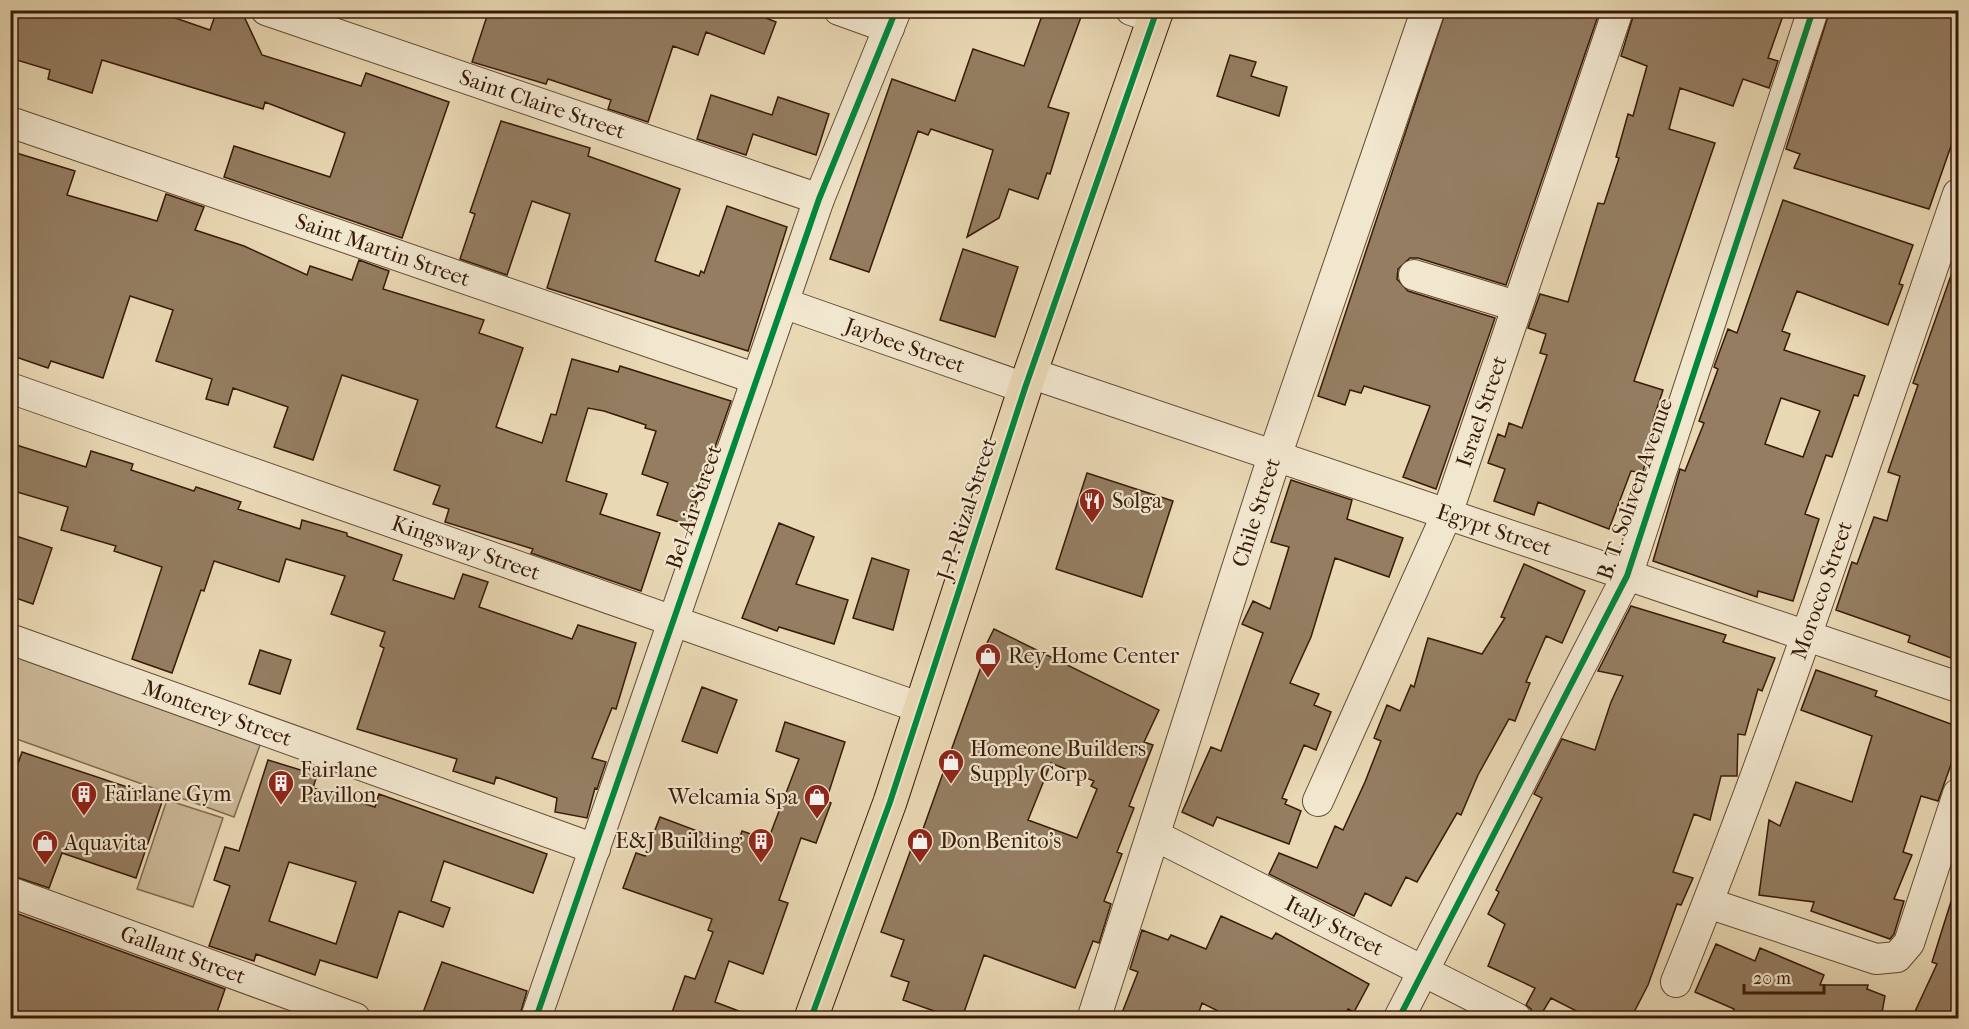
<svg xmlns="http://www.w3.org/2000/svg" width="1969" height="1029" font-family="'IM FELL French Canon',serif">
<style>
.green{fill:#cbb897;stroke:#826950;stroke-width:1.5}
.building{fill:#947d61;stroke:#381a08;stroke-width:1.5;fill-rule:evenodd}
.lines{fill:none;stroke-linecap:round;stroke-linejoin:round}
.minor-casing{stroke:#644a33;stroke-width:32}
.tertiary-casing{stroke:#644a33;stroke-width:35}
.primary-casing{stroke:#381a08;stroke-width:35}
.minor{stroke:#f1e6ce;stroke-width:30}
.tertiary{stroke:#f1e6ce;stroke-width:33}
.primary{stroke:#e9d8b4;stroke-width:33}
.cycleway-casing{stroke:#f1e6ce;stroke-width:10}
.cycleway{stroke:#00873e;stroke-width:6}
.labels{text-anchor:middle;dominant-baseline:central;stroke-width:4.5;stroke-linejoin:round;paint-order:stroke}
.street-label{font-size:22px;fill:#381a08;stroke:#f1e6ce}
.poi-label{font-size:22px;fill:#381a08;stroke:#f1e6ce;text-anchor:start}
</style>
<rect width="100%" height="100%" fill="#e9d8b4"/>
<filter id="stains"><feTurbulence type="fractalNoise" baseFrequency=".00333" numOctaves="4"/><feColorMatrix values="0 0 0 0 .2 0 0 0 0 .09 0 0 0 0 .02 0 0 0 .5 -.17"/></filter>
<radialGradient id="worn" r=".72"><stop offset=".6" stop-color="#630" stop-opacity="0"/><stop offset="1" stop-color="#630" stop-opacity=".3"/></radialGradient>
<path class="green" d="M10,655L260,745L234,817L11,737Z
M167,800L223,818L193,907L137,889Z"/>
<path class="building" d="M10,10H152L210,30L217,10H241L262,55L361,86L366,73L449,102L402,238L224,177L234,146L330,177L345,133L265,102L263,109L102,60L92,93L48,79L50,70L10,58Z
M489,10H746L776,22L764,54L706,32L698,55L673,46L648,122L608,109L611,100L548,79L546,84L472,62Z
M1044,10H1062L1081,17L1048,107L1069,113L1050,174L1047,173L1038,199L1009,189L999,218L967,237L993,150L931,129L928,135L918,131L869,272L830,259L892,79L955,101L973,49L1024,66Z
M1446,10H1600L1506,285L1418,258H1410L1398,269L1397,279L1408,291L1495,318L1436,489L1403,477L1430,406L1364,386L1361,393L1350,390L1345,405L1318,396Z
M1635,10H1785L1768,58L1778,61L1769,88L1743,79L1733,106L1680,88L1669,129L1715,143L1634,381L1663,390L1654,417L1643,473L1631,471L1609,529L1538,502L1534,515L1494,501L1505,469L1488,463L1498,434L1505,437L1509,423L1522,428L1547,355L1540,353L1546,334L1528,328L1540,294L1568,302L1598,203L1604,204L1619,158L1616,157L1628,114L1633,116L1647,66L1621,56Z
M1830,10H1959V123L1929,209L1794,168L1800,154L1786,149Z
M1230,55L1256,62L1251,76L1287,87L1279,116L1217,96Z
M711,95L772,115L778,97L829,114L816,155L753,134L746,155L697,139Z
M501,121L590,148L588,156L680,189L655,261L699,276L701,271L704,273L727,206L787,227L748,351L547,288L570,214L532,201L507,275L460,259L475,214L470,212Z
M10,151L75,171L67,195L157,221L166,194L204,207L195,230L244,246L307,275L310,266L352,280L359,260L389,271L383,289L484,320L479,333L523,348L496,427L542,443L551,414L556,415L572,359L618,372L620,366L731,401L688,525L657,515L668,483L642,474L656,431L645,428L646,425L604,411L588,408L566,481L607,494L600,514L660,533L641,591L531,553L533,549L445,522L449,509L433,504L440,486L394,470L418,400L342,375L313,460L274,447L288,407L233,388L228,405L206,399L212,379L156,361L173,310L130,296L103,378L51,361L48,368L10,355Z
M1783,200L1913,245L1899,284L1903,285L1888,325L1797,291L1782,331L1790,334L1784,350L1865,376L1858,396L1854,395L1832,457L1826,455L1805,514L1819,519L1793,601L1758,591L1757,597L1653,561L1680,469L1685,471L1704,423L1699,421L1718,369L1714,367L1715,364L1728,329L1737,333ZM1781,398L1820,411L1803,457L1765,444Z
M963,249L1018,267L995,337L940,320Z
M1954,267L1959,268V661L1908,642L1910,636L1836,610L1852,562L1857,564L1874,517L1887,521L1900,476L1888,472L1918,385L1913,383Z
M10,443L86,467L91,451L133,464L131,470L194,491L196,487L241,502L238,509L300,529L302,520L347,533V536L402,555L393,580L454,599L463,574L488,582L479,607L572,639L578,625L636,643L616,709L612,708L592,758L606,762L597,789L595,788L587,818L555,812L557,798L496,777L494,784L453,771L457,759L357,729L384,648L380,646L385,632L331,614L345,576L286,559L279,582L214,561L204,591L201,590L172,673L132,659L162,567L114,551L116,546L61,530L68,507L10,490Z
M1087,473L1173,501L1142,597L1056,569Z
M1291,480L1352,500L1347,519L1403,538L1389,577L1335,558L1311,637L1290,683L1319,694L1314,705L1331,712L1316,750L1304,745L1282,798L1287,800L1285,804L1301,811L1289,844L1217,817L1213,826L1182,812L1211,747L1221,751L1263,633L1242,624L1253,601L1270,609L1289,547L1271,542Z
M779,523L814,537L796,584L848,600L834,644L779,627L777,631L742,618Z
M10,534L52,548L33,604L10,596Z
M872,558L909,570L893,630L853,618Z
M1524,564L1585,591L1562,643L1546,636L1526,682L1530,683L1515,721L1509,719L1478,775L1461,815L1457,813L1417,882L1406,877L1391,906L1365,893L1354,916L1269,874L1279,853L1317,868L1335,826L1343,830L1365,782L1381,741L1374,738L1387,705L1400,711L1411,685L1414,687L1428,638L1482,654L1505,618L1501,617Z
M1631,606L1726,635L1723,642L1775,658L1762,691L1758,689L1745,735L1738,734L1737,776H1721L1710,820L1694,814L1673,872L1693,878L1681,905L1677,904L1648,985L1631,1018H1590L1551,998L1539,1018H1533L1531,1009L1526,1005L1535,988L1488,966L1505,924L1488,914L1499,892L1496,890L1542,798L1534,794L1562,739L1595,750L1611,702L1623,676L1598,671Z
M994,629L1159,710L1144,742L1153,745L1129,806L1134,808L1117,852L1122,854L1104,901L1111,904L1099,943L1093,941L1075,988L984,955L962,1018H935L937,1012L903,1000L909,982L891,976L904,940L881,932L914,841L918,843L986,653L983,651ZM1051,763L1094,781L1091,786L1097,789L1077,838L1028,820Z
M260,650L291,660L280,694L249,684Z
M1816,670L1877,691L1875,696L1959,727V742L1938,801L1921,796L1903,852L1912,855L1894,899L1904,901L1894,934L1890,939L1811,911L1814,902L1759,895L1769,820L1780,826L1796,782L1852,802L1872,736L1801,710Z
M702,687L737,700L717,753L682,741Z
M785,722L845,742L826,801L831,803L816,843L801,838L779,900L788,903L763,974L729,961L715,1002L752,1016L751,1018H670L685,976L695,979L713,932L708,930L712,919L623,888L636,853L645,856L660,817L737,846L742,831L768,840L799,759L776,751Z
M22,752L163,799L136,878L62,853L49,888L10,875V786Z
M268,760L317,775L313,788L375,807L379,794L547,854L533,893L444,861L431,901L450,908L443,927L399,911L377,978L320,960L315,975L256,954L254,961L209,946L230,886L214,880L225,847L239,851ZM289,862L356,882L336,944L269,921Z
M1954,892L1959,893V1018H1912L1937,964L1932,962Z
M10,911L225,989L215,1018H10Z
M1221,916L1272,939L1276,933L1369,984L1354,1012L1348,1009L1344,1018H1232L1202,1003L1197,1018H1120L1138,972L1130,969L1142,930L1168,940L1171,935L1206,949Z
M1716,944L1755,961L1760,948L1824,975L1820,985H1868L1867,989L1885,996L1881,1018H1730L1734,1009L1695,992Z
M442,962L527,991L519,1018H421Z"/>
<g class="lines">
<g class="minor-casing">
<g id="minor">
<path id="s1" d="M266,10L819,199"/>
<path d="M839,10L889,28"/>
<path d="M1131,10L1154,18"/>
<path id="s2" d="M10,122L757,379"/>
<path d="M1414,275L1516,306"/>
<path id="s3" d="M783,303L1025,388"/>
<path id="s4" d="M1030,373L1958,687"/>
<path id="s5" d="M10,388L921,708"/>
<path id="s6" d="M10,639L595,849"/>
<path id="s7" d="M1318,801L1447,514L1618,10"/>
<path id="s8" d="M1154,835L1516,1018"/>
<path id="s9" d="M10,892L355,1018"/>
<path d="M1708,903L1876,959L1897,957L1909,943L1958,794"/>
<path id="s10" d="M1676,982C1781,724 1867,457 1958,194"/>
<path d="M536,1018L819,199L896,10"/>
<path d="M1399,1018L1627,576L1813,10"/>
</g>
</g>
<g class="tertiary-casing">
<g id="tertiary">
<path id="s11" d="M1094,1018L1275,455L1428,10"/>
</g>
</g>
<g class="primary-casing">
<path id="primary" d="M811,1018L890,802L1025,388L1157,10"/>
</g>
<use href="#minor" class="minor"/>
<use href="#tertiary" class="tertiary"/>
<use href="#primary" class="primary"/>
<g class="cycleway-casing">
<path id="cycleway" d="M536,1018L819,199L896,10
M811,1018L890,802L1025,388L1157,10
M1399,1018L1627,576L1813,10"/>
</g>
<use href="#cycleway" class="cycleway"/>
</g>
<defs>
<g id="restaurant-pin" transform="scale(1.35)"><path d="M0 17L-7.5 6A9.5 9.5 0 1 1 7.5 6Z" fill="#8f2418" stroke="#f1e6ce"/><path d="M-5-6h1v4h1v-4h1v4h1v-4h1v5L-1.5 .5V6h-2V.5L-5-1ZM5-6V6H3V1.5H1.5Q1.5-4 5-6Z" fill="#fff"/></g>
<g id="shop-pin" transform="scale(1.35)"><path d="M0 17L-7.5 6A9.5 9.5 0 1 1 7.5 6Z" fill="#8f2418" stroke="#f1e6ce"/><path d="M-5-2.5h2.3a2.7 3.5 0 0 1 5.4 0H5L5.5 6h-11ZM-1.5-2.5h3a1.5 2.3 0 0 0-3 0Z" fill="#fff"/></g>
<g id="building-pin" transform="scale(1.35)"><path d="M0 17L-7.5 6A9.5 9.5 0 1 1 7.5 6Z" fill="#8f2418" stroke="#f1e6ce"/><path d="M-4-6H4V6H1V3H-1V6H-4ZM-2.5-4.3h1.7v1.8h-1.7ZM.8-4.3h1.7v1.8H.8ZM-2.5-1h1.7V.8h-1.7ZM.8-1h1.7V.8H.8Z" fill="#fff"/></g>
</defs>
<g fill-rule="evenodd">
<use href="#restaurant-pin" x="1092" y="501"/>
<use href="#shop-pin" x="988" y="656"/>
<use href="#shop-pin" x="951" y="762"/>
<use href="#building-pin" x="281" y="783"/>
<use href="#building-pin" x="84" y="794"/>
<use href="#shop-pin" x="817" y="797"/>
<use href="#building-pin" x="761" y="841"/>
<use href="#shop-pin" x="920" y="841"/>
<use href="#shop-pin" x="45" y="843"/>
</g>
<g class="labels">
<g class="street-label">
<text stroke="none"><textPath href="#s1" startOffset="292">Saint Claire Street</textPath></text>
<text stroke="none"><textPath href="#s2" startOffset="394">Saint Martin Street</textPath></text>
<text stroke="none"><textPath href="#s3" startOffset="129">Jaybee Street</textPath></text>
<text stroke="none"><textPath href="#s7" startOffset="423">Israel Street</textPath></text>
<text transform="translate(1635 489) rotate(-71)">B. T. Soliven Avenue</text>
<text transform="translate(694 507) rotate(-71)">Bel-Air Street</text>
<text transform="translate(967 509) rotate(-72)">J. P. Rizal Street</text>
<text stroke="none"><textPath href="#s11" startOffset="531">Chile Street</textPath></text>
<text stroke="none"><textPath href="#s4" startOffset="490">Egypt Street</textPath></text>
<text stroke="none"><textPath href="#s5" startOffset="483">Kingsway Street</textPath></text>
<text stroke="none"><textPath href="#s10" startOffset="418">Morocco Street</textPath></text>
<text stroke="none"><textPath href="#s6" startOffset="220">Monterey Street</textPath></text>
<text stroke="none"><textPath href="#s8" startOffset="202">Italy Street</textPath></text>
<text stroke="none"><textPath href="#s9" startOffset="184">Gallant Street</textPath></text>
</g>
<g class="poi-label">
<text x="1112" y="501">Solga</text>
<text x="1008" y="656">Rey Home Center</text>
<text x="970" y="749">Homeone Builders<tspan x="970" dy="25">Supply Corp</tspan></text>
<text x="300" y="770">Fairlane<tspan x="300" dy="25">Pavillon</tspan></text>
<text x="104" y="794">Fairlane Gym</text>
<text x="798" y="797" text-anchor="end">Welcamia Spa</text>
<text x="742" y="841" text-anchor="end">E&amp;J Building</text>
<text x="940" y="841">Don Benito's</text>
<text x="64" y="843">Aquavita</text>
</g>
</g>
<rect width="1969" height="1029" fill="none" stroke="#e9d8b4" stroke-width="36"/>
<rect x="12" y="12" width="1945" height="1005" fill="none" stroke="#381a08" stroke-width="3"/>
<rect x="18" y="18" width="1933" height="993" fill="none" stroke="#381a08" stroke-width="1.5"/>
<path d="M1744 984v9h80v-9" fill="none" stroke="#381a08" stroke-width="3"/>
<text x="1753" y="984" font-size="18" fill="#381a08" stroke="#f1e6ce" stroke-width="4.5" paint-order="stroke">20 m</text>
<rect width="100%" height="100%" filter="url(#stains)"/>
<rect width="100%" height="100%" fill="url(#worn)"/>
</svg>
